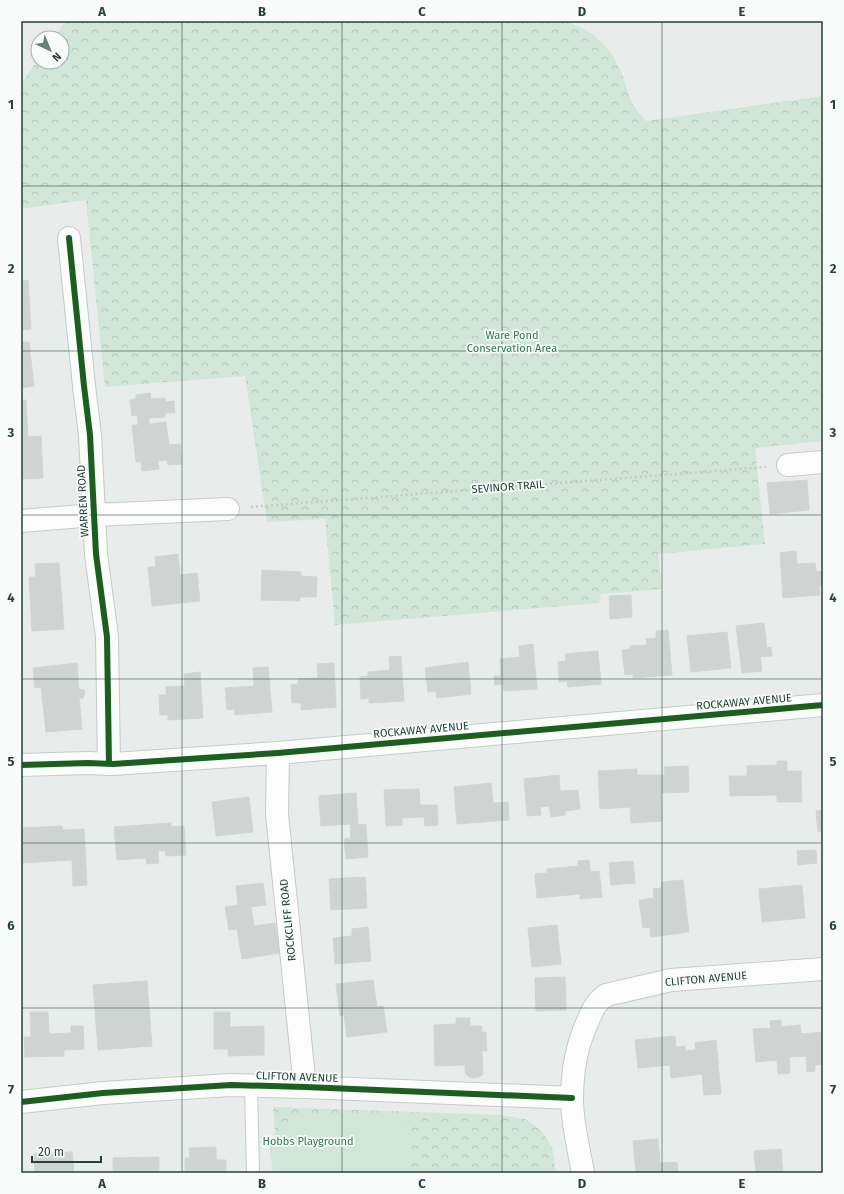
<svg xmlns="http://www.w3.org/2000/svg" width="844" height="1194" font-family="'Fira Sans',sans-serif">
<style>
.park{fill:url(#park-crowns)}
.pitch{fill:#d1e6d8}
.building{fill:#cfd4d2;stroke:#d1d6d4}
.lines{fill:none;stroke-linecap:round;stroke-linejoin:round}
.lane-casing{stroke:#c5cac8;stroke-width:14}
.street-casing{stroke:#c5cac8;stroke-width:24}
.secondary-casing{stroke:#c3cbc8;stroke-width:24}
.path{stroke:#c3ccca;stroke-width:2.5;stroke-dasharray:2 3;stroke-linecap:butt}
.lane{stroke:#fcfcfc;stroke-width:12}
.street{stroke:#fcfcfc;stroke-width:22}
.secondary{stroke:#fcfcfc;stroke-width:22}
.cycleway-casing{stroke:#f7fbf9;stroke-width:8}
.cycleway{stroke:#1b5e20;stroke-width:6}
.grid{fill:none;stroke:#24423a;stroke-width:1;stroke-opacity:0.55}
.labels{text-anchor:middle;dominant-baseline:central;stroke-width:3.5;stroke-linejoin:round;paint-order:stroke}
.park-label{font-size:11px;fill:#2d7a4b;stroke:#f7fbf9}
.street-label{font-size:11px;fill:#24423a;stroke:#f7fbf9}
.neatline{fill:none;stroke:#24423a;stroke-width:1.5}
.grid-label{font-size:13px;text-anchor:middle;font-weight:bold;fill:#24423a}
</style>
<defs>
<pattern id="park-crowns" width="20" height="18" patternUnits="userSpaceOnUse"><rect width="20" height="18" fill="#d1e6d8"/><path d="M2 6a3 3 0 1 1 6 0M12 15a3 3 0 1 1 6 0" fill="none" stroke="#b3c6ba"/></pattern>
</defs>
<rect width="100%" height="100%" fill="#e8edeb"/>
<path class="park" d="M66,21H563C594,30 612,47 623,77C626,85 628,94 631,101C634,108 641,115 646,121L823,96V441L755,448L765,544L658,554L662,589L601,594L599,603L335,625L325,519L267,522L245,376L105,387L86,200L21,209V84L38,60V62H62V38H54Z
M273,1107L501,1115L525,1119L541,1130L552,1147L556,1173H278Z"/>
<path class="pitch" d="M299,1113L407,1114L411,1152L405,1173H273L269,1144Z"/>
<path class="building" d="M28,280L31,329L21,330V281Z
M21,342H29L34,386L21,388Z
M150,393L151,399L165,398L166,402L174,401L175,413H165V417L149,418V424L166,422L169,445L180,444L182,464L168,465L167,460L158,461L159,469L142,471L141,462H136L132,425H138L137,415L132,416L130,400L136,399V395Z
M21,400H26L28,437L41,436L43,478L21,479Z
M807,480L809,510L770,514L767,483Z
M796,551L797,564L815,563L816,572L823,571V586H819L820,595L783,598L780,553Z
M178,554L180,575L197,573L200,601L152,606L148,567H156L155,557Z
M59,563L64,629L32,631L29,577H36L35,564Z
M262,570L301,572V576L317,577L316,597H300V601L261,600Z
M631,595L632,617L610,619L609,596Z
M764,623L767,648L771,647L772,656L760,657L762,671L742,673L736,626Z
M668,630L672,675L633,678V674L625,675L622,650L630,649V646L647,645L646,639L656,638V631Z
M727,632L731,668L691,672L687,636Z
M533,644L537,689L504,691L503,684L495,685L494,676H501L500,659L520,657L519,646Z
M598,651L601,684L568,687L567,681L559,682L558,662L566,661L565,654Z
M401,656L404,701L369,703V698L361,699L360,677L368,676V672L390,670L389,657Z
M468,662L471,694L437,698L436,691L428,692L425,668Z
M77,663L79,689L84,690L85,693L83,698L79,699L82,729L46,732L41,687L35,688L33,668Z
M334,663L336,707L301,710V703H292L291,685L298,684V679L318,678L317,664Z
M268,667L272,712L235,715L234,709L227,710L225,688L254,686L253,668Z
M200,672L203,718L168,720V715H160L159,695H166V687L185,686L184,674Z
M777,761H787V771H801L802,802H777V795L730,796L729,776H747V766L777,765Z
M688,766L689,792L661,793L662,821L631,823L630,807L600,809L598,771L637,769V775H665L664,767Z
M559,775L560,791L578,790L580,809L565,811V815L551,817L549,806L540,807L541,815L527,816L524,779Z
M491,783L493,803L508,802L509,820L457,824L454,787Z
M419,789L420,805H437L438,825L425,826L424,817L402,818V825L386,826L384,790Z
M356,793L358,825L366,824L368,857L346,859L344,839L351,838L350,824L321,826L319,796Z
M249,797L253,832L216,836L212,802Z
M823,810V831L818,832L816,811Z
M171,823V827L184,826L186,855L166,856L165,851H158L159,863L147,864L146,858L117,860L114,827Z
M62,826L63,830L84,829L87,885L73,886L72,860L22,863L21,828Z
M816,850L817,863L798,865L797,851Z
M589,860L590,872L599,871L602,897L580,899V894L537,898L535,874L547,873V869L578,866V861Z
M633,861L635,883L611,885L609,863Z
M365,877L367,908L331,910L329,879Z
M683,880L689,932L651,937L650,927L643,928L639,900L654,898L653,889L662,888L661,882Z
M263,883L266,905L251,907L254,926L275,923L280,953L242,959L237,929L229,930L225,907L238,905L236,886Z
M802,885L805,918L762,922L759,889Z
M557,925L561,964L532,967L528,928Z
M368,927L371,961L335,964L333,938L352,936V929Z
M565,977L566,1010L536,1011L535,978Z
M373,980L377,1007L383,1006L387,1032L347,1037L344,1015L340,1016L336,984Z
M147,981L152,1046L98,1050L93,985Z
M30,1012H48L49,1034L71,1033V1026H83L84,1049L64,1050V1056L25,1057L24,1037H31Z
M214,1012H230V1027L264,1026V1055L228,1056V1049H214Z
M456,1018H470V1026H482V1032H486L487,1051H482L483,1074L479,1077L474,1078L469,1077L465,1073V1065L435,1066L434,1025L456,1024Z
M781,1020V1027L800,1025L801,1034L823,1032V1064L815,1065V1071L807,1072L806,1056L789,1057L790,1073L778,1074L777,1060L756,1062L753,1029L771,1028L770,1021Z
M675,1036L676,1047L685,1046L686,1051L696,1050L695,1043L716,1040L721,1094L704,1095L702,1074L671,1078L670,1065L638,1068L635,1040Z
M658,1139L660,1163L677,1162L678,1173H636L633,1141Z
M216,1147V1160H226V1173H185V1158H190L189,1148Z
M781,1149L783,1173H756L754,1151Z
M72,1152L74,1173H35L34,1154Z
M159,1157V1173L113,1172V1158Z"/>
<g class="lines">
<g class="lane-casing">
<path id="lane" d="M251,1086L253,1173"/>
</g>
<g class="street-casing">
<path id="street" d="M69,238L84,386L90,435L96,554L107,637L109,764
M788,465L823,462
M21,521L94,515L228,509
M278,753L277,814L305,1087
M21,1102L103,1093L231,1085L305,1087L572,1098
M583,1173C579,1150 572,1123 572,1100C572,1074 576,1047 587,1023C593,1010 594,1004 606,995L671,980L823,969"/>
</g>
<g class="secondary-casing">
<path id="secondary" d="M21,765L88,763L113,764L278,753L823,705"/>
</g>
<path class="path" d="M251,507L766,467"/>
<use href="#lane" class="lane"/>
<use href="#street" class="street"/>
<use href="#secondary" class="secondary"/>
<g class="cycleway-casing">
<path id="cycleway" d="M69,238L84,386L90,435L96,554L107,637L109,764
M21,765L88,763L113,764L278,753L823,705
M21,1102L103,1093L231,1085L305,1087L572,1098"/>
</g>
<use href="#cycleway" class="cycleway"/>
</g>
<path class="grid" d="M182,21V1173M342,21V1173M502,21V1173M662,21V1173M21,186H823M21,351H823M21,515H823M21,679H823M21,843H823M21,1008H823"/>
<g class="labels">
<g class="park-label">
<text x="512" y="335">Ware Pond<tspan x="512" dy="13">Conservation Area</tspan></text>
<text x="308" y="1141">Hobbs Playground</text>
</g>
<g class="street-label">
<text transform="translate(508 487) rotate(-4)">SEVINOR TRAIL</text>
<text transform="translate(83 501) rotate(-93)">WARREN ROAD</text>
<text transform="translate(744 702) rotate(-5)">ROCKAWAY AVENUE</text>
<text transform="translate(421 730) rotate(-5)">ROCKAWAY AVENUE</text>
<text transform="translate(288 920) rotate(-96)">ROCKCLIFF ROAD</text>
<text transform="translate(706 979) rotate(-5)">CLIFTON AVENUE</text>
<text transform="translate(297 1077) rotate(2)">CLIFTON AVENUE</text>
</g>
</g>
<rect width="844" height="1194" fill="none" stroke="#f7fbf9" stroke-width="44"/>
<g transform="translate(50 50) rotate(136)"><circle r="19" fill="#f7fbf9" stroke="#a3b1ad"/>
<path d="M0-3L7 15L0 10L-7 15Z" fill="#697e78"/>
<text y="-6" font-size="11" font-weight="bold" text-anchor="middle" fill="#24423a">N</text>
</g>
<path d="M32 1156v6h69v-6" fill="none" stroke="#24423a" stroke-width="2"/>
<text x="38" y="1156" font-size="12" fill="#24423a" stroke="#f7fbf9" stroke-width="3" paint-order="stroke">20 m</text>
<rect x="22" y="22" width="800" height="1150" class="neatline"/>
<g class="grid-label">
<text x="102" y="16">A</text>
<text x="262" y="16">B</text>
<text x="422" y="16">C</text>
<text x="582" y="16">D</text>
<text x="742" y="16">E</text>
<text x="11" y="109">1</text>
<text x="833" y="109">1</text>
<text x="11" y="273">2</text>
<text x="833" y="273">2</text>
<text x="11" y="437">3</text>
<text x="833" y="437">3</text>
<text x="11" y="602">4</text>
<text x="833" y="602">4</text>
<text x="11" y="766">5</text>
<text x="833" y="766">5</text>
<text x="11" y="930">6</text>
<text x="833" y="930">6</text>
<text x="11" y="1094">7</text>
<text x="833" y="1094">7</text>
<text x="102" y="1188">A</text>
<text x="262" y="1188">B</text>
<text x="422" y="1188">C</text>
<text x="582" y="1188">D</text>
<text x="742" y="1188">E</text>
</g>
</svg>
